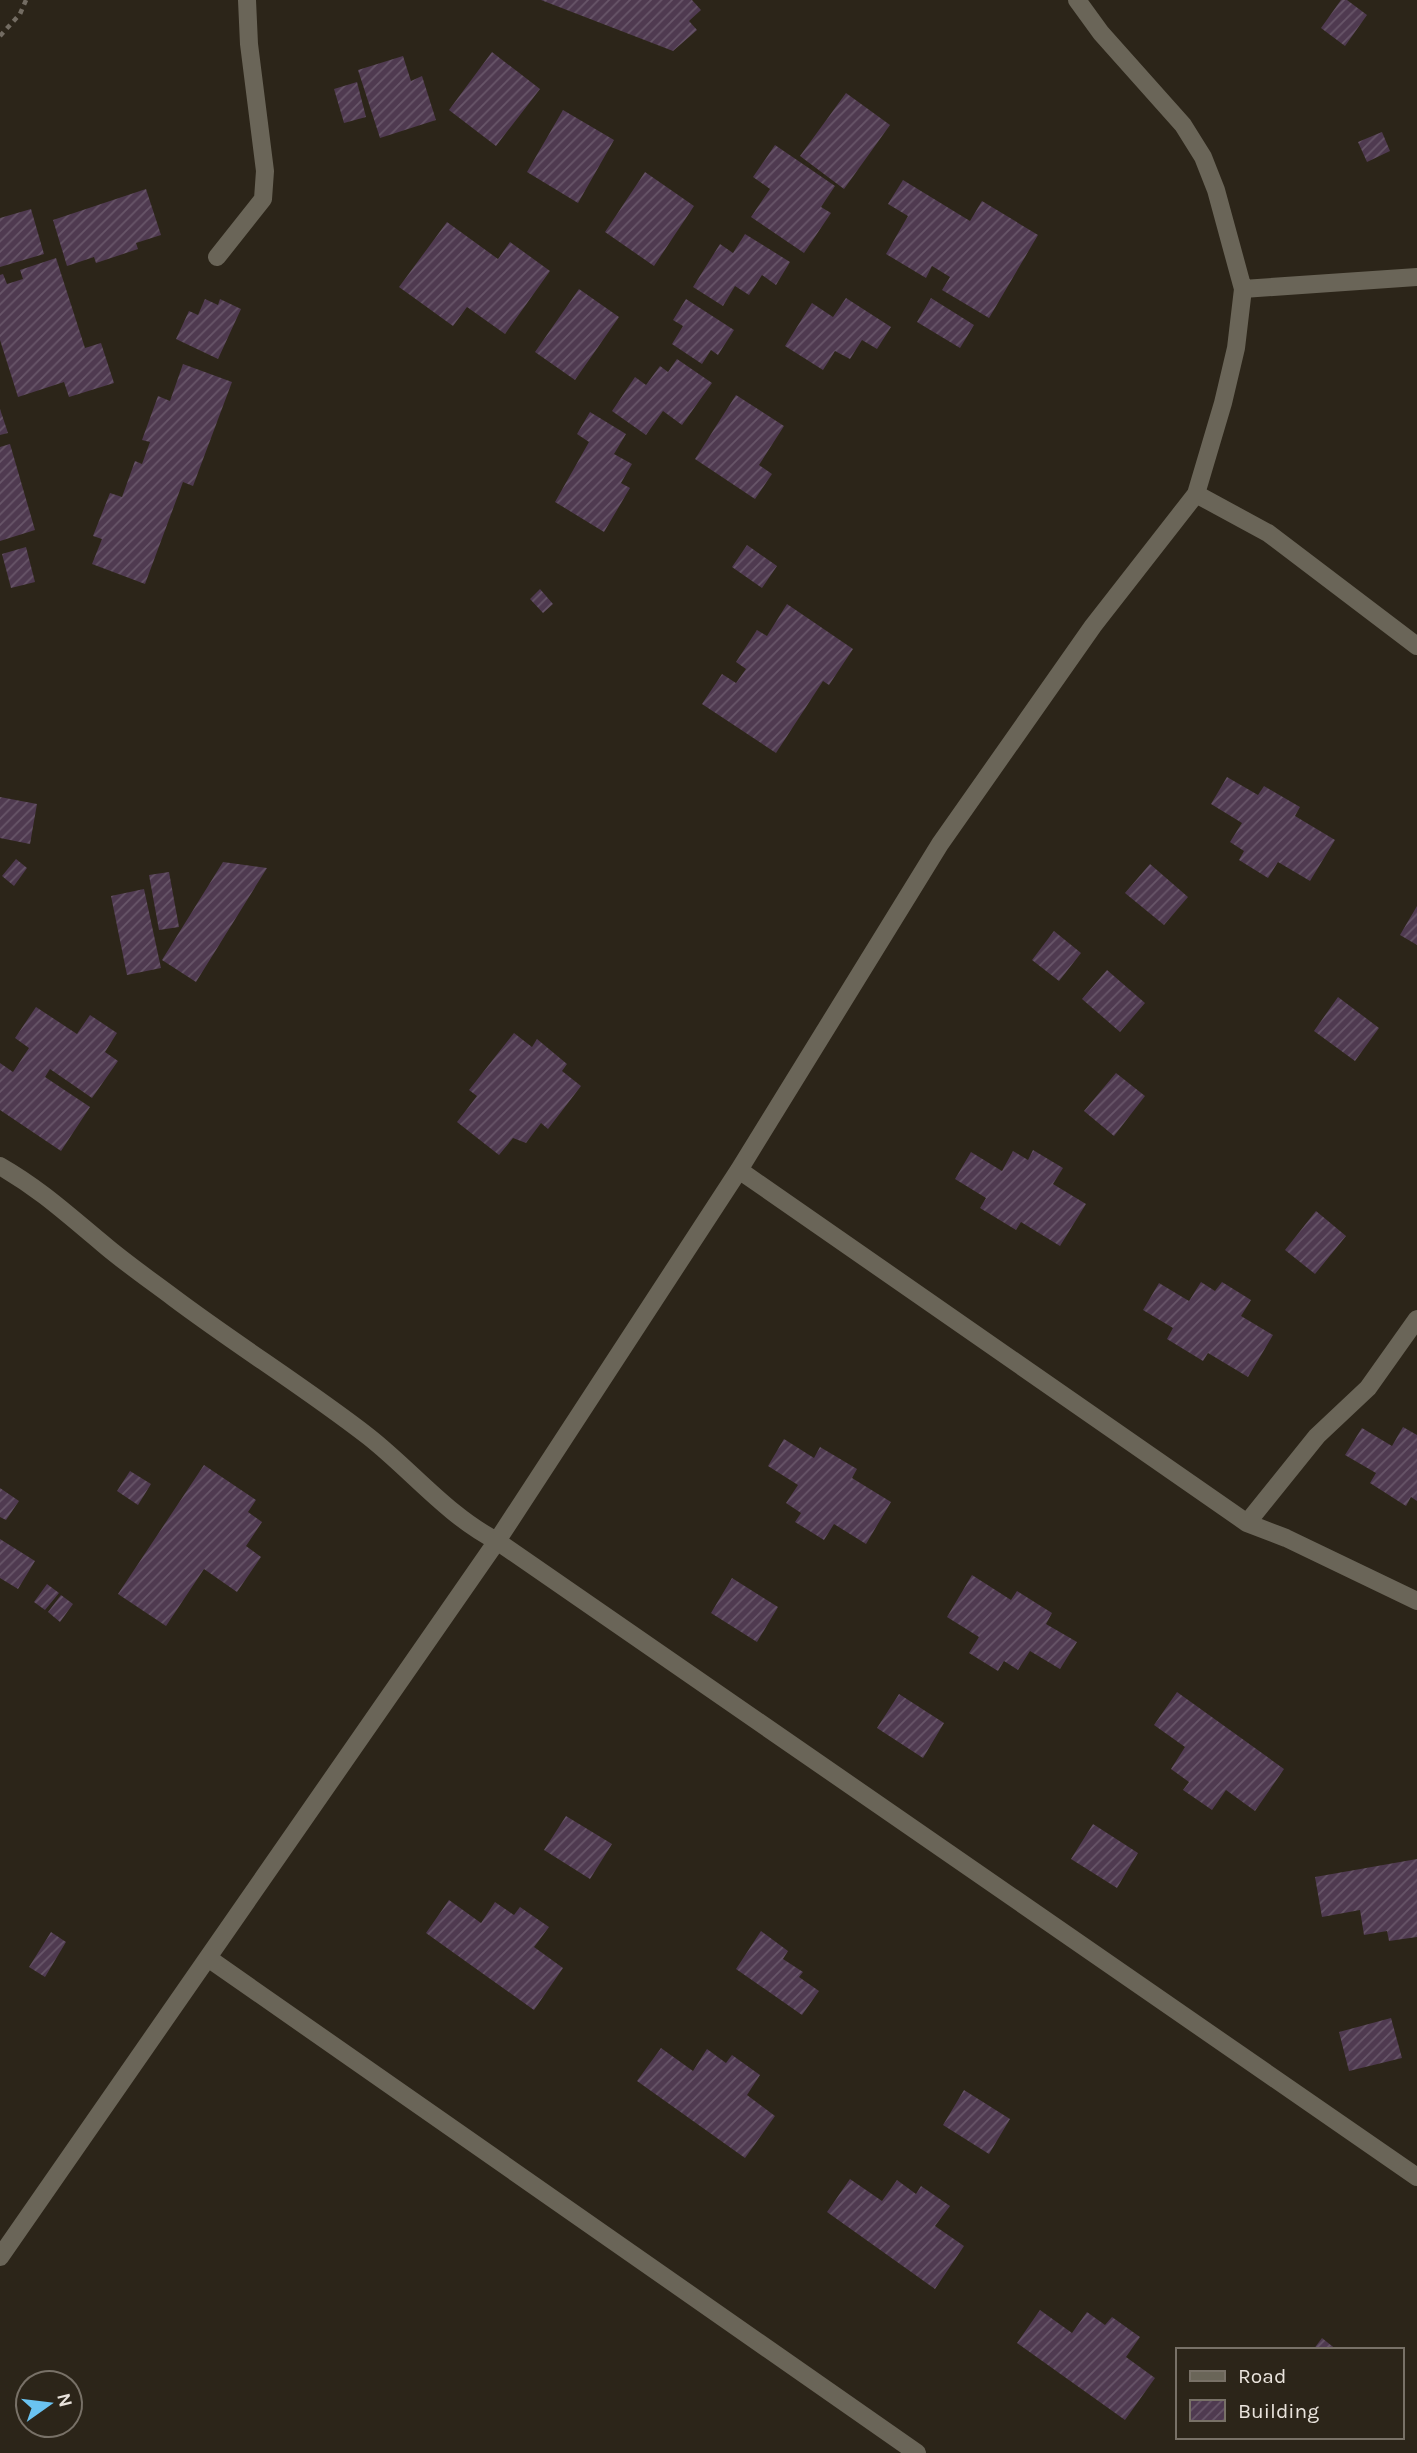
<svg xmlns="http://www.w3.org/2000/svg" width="1417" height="2453" font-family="Karla,sans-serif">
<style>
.building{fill:url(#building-hatch)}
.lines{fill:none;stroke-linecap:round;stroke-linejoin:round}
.path{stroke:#736c62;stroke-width:4.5;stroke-dasharray:5 5;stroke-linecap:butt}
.minor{stroke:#6a6558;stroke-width:18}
</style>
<defs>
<pattern id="building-hatch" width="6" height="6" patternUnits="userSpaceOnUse" patternTransform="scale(1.75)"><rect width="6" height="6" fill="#4f3a50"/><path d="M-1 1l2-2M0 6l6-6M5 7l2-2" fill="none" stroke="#685669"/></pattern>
</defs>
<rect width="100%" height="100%" fill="#2c2519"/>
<path class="building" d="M541,0H692L701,10L689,21L697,30L673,51Z
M1341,0H1347L1367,15L1345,46L1321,28Z
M492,52L540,89L496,146L449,110Z
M403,56L411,81L422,76L436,120L380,138L358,70Z
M357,82L366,117L344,123L334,89Z
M846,93L890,125L844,189L800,156Z
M563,110L614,140L578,203L527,172Z
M1382,132L1390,151L1367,162L1358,142Z
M775,145L835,186L821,207L831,213L804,253L751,217L770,189L753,177Z
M645,172L694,206L654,266L605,232Z
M903,180L970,221L982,201L1038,235L989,318L942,290L950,277L932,266L926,278L886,254L908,216L888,204Z
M146,189L161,235L136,243L138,249L96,263L94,257L67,266L53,220Z
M31,209L44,254L0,267V218Z
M447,222L498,259L510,242L550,271L505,334L467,307L453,326L399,287Z
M745,234L790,262L776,285L762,275L749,295L735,286L723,306L693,287L720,244L733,253Z
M56,258L85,348L101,343L114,383L69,397L64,382L18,397L0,340V275L3,274L7,284L23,279L20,270Z
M579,289L619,317L575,380L535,352Z
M846,298L891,327L877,349L862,340L850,359L835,351L823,370L785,346L812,303L833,317Z
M931,298L974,325L960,348L917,322Z
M205,299L218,305L220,299L241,309L218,359L176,339L189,311L198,315Z
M686,299L734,330L718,355L711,350L702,364L672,344L683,326L673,320Z
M677,359L712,383L682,425L663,411L646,435L612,411L635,377L646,385L660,366L668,372Z
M183,364L232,382L193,486L183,482L145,584L92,564L102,539L93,536L110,493L122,497L135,461L142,464L150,442L142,440L158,396L170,401Z
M736,395L784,426L759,465L772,474L755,499L695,459Z
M0,409L8,433L0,435Z
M590,412L626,434L614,454L632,464L621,483L630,488L604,532L555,502L589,442L577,434Z
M10,444L35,530L0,541V447Z
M747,545L777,566L762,588L732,567Z
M26,547L35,582L11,588L2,554Z
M540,589L553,604L543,613L530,599Z
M787,604L853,649L829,685L823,681L776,753L702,704L722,674L736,683L746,669L736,662L757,630L767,636Z
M1227,777L1258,795L1264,786L1300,807L1295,816L1335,840L1310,881L1278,862L1268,878L1239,860L1244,851L1230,842L1242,823L1211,804Z
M0,797L37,804L30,844L0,838Z
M16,859L27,868L14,886L2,876Z
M223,862L267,868L196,982L162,960Z
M1150,864L1188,897L1164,925L1125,893Z
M169,872L179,927L159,930L149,875Z
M144,889L161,968L127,975L111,896Z
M1417,906V945L1400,935Z
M1054,931L1081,953L1059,981L1032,960Z
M1107,970L1145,1003L1120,1032L1082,999Z
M1338,997L1379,1028L1355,1061L1314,1031Z
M36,1007L77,1034L90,1015L117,1033L105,1052L118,1061L92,1098L50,1069L45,1077L90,1107L61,1151L0,1110V1063L13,1072L29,1048L15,1038Z
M514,1033L532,1047L537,1039L567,1064L562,1071L581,1086L548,1129L541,1123L526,1143L513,1138L499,1155L457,1122L477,1096L469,1090Z
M1116,1073L1145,1096L1114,1136L1084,1111Z
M1033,1150L1063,1168L1053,1184L1086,1204L1060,1246L1021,1222L1016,1230L980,1208L986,1198L955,1179L971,1152L1002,1171L1013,1151L1028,1160Z
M1316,1211L1346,1236L1315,1274L1285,1250Z
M1201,1282L1215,1291L1222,1282L1251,1300L1241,1316L1273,1335L1248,1377L1208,1353L1203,1361L1167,1339L1173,1328L1143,1310L1159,1283L1189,1301Z
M1403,1427L1417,1435V1501L1411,1497L1406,1506L1370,1483L1376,1473L1345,1455L1362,1428L1392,1446Z
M784,1439L814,1458L820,1447L857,1469L852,1478L891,1502L866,1544L834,1524L824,1540L795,1522L801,1513L786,1503L798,1485L768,1466Z
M204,1465L256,1500L248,1512L262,1522L246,1546L261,1557L237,1592L204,1569L166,1626L118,1594Z
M130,1471L151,1484L138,1505L117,1491Z
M0,1488L19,1501L6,1520L0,1517Z
M0,1539L35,1561L18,1589L0,1578Z
M972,1575L1011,1600L1017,1591L1052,1613L1046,1624L1077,1642L1060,1669L1030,1651L1018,1670L1004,1661L998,1671L969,1653L979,1637L947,1617Z
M732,1578L778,1607L757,1642L711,1613Z
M47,1584L59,1593L45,1610L34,1602Z
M61,1595L73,1604L60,1622L48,1612Z
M1177,1692L1284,1769L1255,1811L1226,1790L1212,1810L1183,1790L1189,1782L1171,1769L1185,1747L1154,1725Z
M899,1694L944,1723L923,1758L877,1728Z
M566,1816L612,1844L590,1879L544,1850Z
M1093,1824L1138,1853L1117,1888L1071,1859Z
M1417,1859V1937L1389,1941L1387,1931L1364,1935L1360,1910L1322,1917L1315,1877Z
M449,1900L481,1923L495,1902L514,1915L520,1907L549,1927L534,1947L563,1968L534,2010L426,1933Z
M761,1931L788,1951L783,1959L803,1972L799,1977L819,1991L802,2015L736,1969Z
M51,1932L66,1942L45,1977L29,1967Z
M1391,2018L1402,2058L1349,2071L1339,2032Z
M661,2048L693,2071L707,2049L726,2063L732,2055L760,2075L747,2095L775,2116L745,2158L637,2081Z
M964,2090L1010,2119L989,2154L943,2125Z
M850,2179L882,2201L897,2180L916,2194L921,2186L950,2206L935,2226L964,2246L935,2289L827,2212Z
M1040,2310L1072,2333L1087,2312L1105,2325L1112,2317L1140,2337L1126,2357L1155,2378L1125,2420L1017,2343Z
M1322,2338L1337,2350H1313Z"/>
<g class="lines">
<path class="path" d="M0,36L20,14L26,0"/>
<path class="minor" d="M217,257L263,199L265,171L249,44L247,0
M1243,289L1417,277
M1196,494L1268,533L1417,646
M0,1166C40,1189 67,1214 102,1243C124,1262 150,1280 174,1298C238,1346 306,1388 369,1437C412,1471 448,1516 497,1541L1417,2177
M739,1170L1247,1523L1286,1538L1417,1601
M1247,1523L1317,1436L1368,1388L1417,1319
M208,1958L917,2453
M0,2257L497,1541L739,1170L940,844L1093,626L1196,494L1223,403L1236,348L1243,289L1216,190L1203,157L1183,125L1101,33L1077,0"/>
</g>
<rect x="1176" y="2348" width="228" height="91" fill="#2c2519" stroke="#787167" stroke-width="2"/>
<rect x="1190" y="2371" width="35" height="10" fill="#6a6558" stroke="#787167" stroke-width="2"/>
<text x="1238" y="2383" font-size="21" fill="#e9e3dc">Road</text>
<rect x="1190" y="2400" width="35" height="21" fill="url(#building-hatch)" stroke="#787167" stroke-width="2"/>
<text x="1238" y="2418" font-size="21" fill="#e9e3dc">Building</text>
<g transform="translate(49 2404) rotate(76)"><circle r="33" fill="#2c2519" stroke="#787167" stroke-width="2"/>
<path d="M0-5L12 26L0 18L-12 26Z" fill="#6ac3f1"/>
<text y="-10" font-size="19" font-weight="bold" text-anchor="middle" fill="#e9e3dc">N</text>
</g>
</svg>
